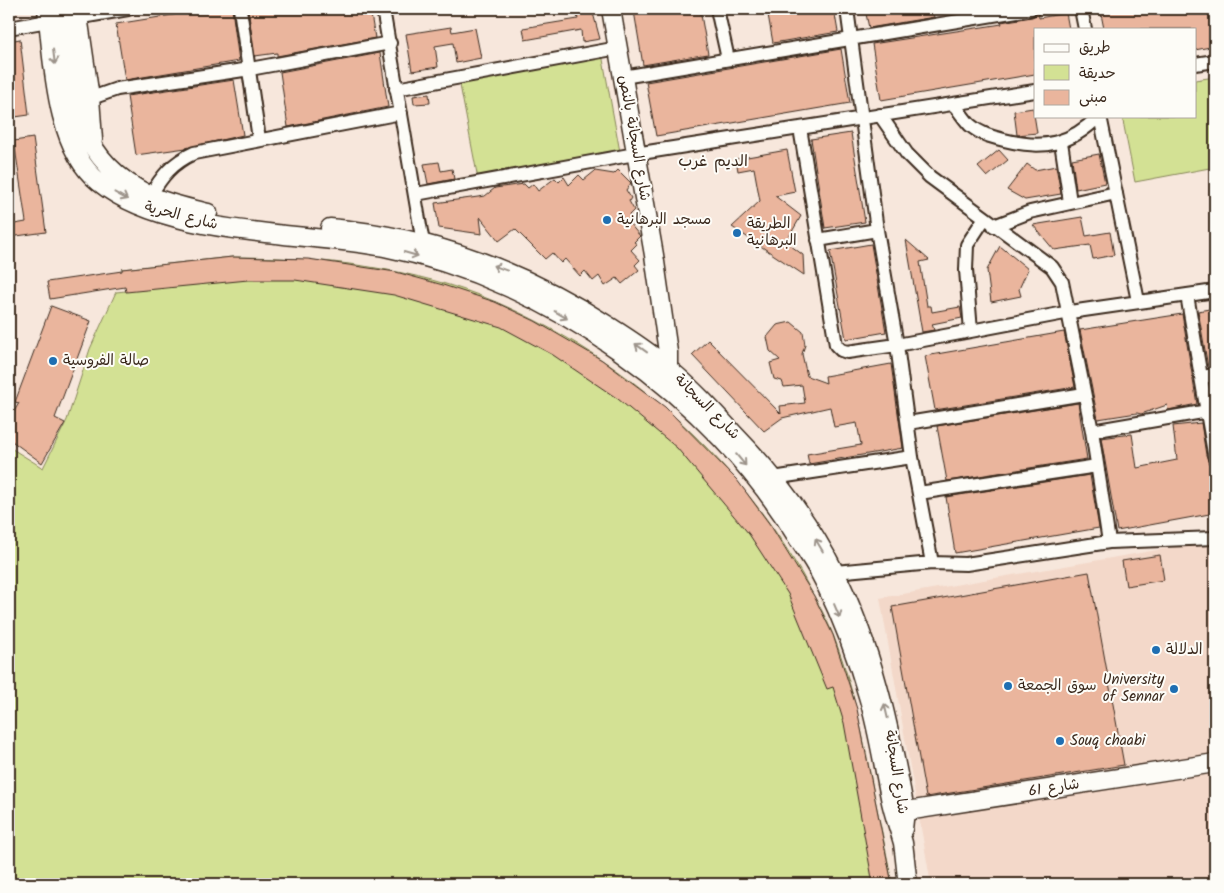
<svg xmlns="http://www.w3.org/2000/svg" width="1224" height="893" font-family="Kalam,'Playpen Sans Arabic',sans-serif">
<style>
.built{fill:#f3d8c9}
.green{fill:#d3e194;stroke:#878659}
.building{fill:#eab59d;stroke:#3b2a1e}
.lines{fill:none;stroke-linecap:round;stroke-linejoin:round}
.street-casing{stroke:#3b2a1e;stroke-width:16}
.secondary-casing{stroke:#3b2a1e;stroke-width:21}
.street{stroke:#fdfcf7;stroke-width:12}
.secondary{stroke:#fdfcf7;stroke-width:18}
.oneway{stroke:#9c938a}
.poi-dot{fill:#1f6fb2;stroke:#fdfcf7;stroke-width:2}
.labels{text-anchor:middle;dominant-baseline:central;stroke-width:4;stroke-linejoin:round;paint-order:stroke}
.street-label{font-size:15px;fill:#3b2a1e;stroke:#fdfcf7}
.poi-label{font-size:15px;fill:#3b2a1e;stroke:#fdfcf7;text-anchor:start}
.neighbourhood-label{font-size:16px;fill:#3b2a1e;stroke:#fdfcf7}
</style>
<rect width="100%" height="100%" fill="#f7e7dc"/>
<filter id="ink" filterUnits="userSpaceOnUse"><feTurbulence type="fractalNoise" baseFrequency=".02" numOctaves="2"/><feDisplacementMap in="SourceGraphic" scale="10" xChannelSelector="R" yChannelSelector="G"/><feConvolveMatrix kernelMatrix="1 2 1 2 8 2 1 2 1" color-interpolation-filters="sRGB"/></filter>
<g filter="url(#ink)">
<path class="built" d="M1215,540V884H931L880,598Z"/>
<path class="green" d="M602,54L620,152L478,179L459,80Z
M1215,77V167L1135,182L1122,116H1195V80Z
M232,257C320,257 414,267 496,302C624,357 733,454 802,574C813,595 826,616 834,637C854,688 864,741 874,794C880,824 887,854 892,884H9V447L43,468L67,420L90,349L116,292L126,291L122,269Z"/>
<path class="building" d="M210,9H232L239,61L125,80L116,24Z
M248,9H370L375,38L277,56V53L255,56Z
M647,9H700L708,54L643,65L634,11Z
M767,9H834L838,32L773,43Z
M865,9H932L934,17L869,28Z
M1038,9L1039,18L1066,13L1069,29H1035V74L881,100L872,44L1002,24L1001,22L1032,17L1036,15Z
M1100,9H1215V46L1195,50V29H1104Z
M593,13L600,39L582,42L581,30L525,40L523,28L578,19L577,15Z
M451,27L452,32L475,28L481,58L456,63L453,43L435,46L438,67L412,71L406,34Z
M20,39L29,115L15,117L9,41Z
M841,49L850,103L656,136L646,82Z
M380,53L388,107L288,127L280,72Z
M234,80L243,135L186,148L136,155L127,96Z
M429,94L430,103L414,104L413,96Z
M1033,108L1037,133L1017,135L1014,111Z
M851,133L865,222L825,228L811,139Z
M33,138L46,232L9,237V225L26,222L14,141Z
M787,150L795,192L775,196L801,216L786,242L803,255L804,275L732,227L760,201L754,168L738,171L736,159Z
M999,150L1008,160L987,177L978,167Z
M1099,154L1105,183L1076,189L1072,159Z
M439,162L441,171L452,169L454,179L428,184L424,164Z
M1027,164L1035,170L1056,166L1061,194L1025,200L1007,190Z
M618,170L631,183L626,190L631,198L629,201L634,210L629,215L633,220L629,223L640,236L634,242L637,244L631,250L640,260L635,265L639,270L622,284L617,278L605,286L599,276L593,281L585,271L580,276L565,259L561,263L552,253L545,259L515,229L499,241L480,217L482,234L439,228L435,203L485,196L495,188L524,184L528,188L533,184L538,191L555,178L559,182L564,177L569,185L579,175L584,180L595,171L614,174Z
M1082,217L1086,236L1110,232L1114,255L1093,259L1090,245L1054,250L1033,225Z
M906,240L929,260L920,262L927,306H931L932,312L960,307L962,318L932,324L934,330L922,332Z
M871,244L886,332L846,339L830,251Z
M1000,246L1028,269L1019,289L1021,296L991,302L987,270Z
M232,257L308,259L396,272L443,285L495,302L535,321L602,360L665,407L737,480L771,526L814,596L833,635L857,709L892,884H873L844,723L833,687L827,689L788,594L749,534L677,448L618,399L553,355L501,327L394,295L295,280H248L126,292L125,287L50,299L47,282L122,271V269Z
M51,306L91,321L55,418L65,423L42,463L9,439V420L19,403L15,402Z
M1215,308V366L1208,367L1198,311Z
M1182,314L1197,404L1168,410L1167,405L1141,414L1137,413L1098,419L1080,330Z
M791,322L803,332L805,345L802,354L807,376L826,383L825,376L891,364L903,448L809,464L807,454L861,445L857,423L834,427L830,407L782,418L764,431L692,355L708,340L781,414L780,406L805,403L802,385L784,387L782,381L774,379L770,363L780,360L770,351L767,337L777,325Z
M1064,332L1075,387L935,410L925,356Z
M1078,403L1087,459L947,481L937,426Z
M1201,423L1206,455L1210,465L1215,491V513L1117,531L1101,438L1132,434L1137,468L1177,460L1173,426Z
M1090,475L1099,528L955,553L946,497Z
M1160,555L1164,580L1126,586L1122,561Z
M1089,572L1124,765L926,797L892,607Z"/>
<g class="lines">
<g class="street-casing">
<path id="street" d="M240,9L259,139
M383,9L423,243
M717,9L728,59
M847,9L877,230L897,345L912,457L932,563
M1081,9L1085,29
M70,19L128,9
M9,28L48,21
M1195,64L1215,61
M623,77L1030,9
M396,89L618,48
M83,101L117,89L250,69L390,43
M953,104C959,110 964,119 970,125C980,134 992,137 1004,140C1043,150 1070,145 1099,116
M880,115L907,154L930,177L1052,267L1062,282L1092,431L1109,542
M1100,116L1138,301
M800,128L836,345L841,350L847,352L897,345L1070,312L1215,291
M1061,142L1070,202
M416,194L635,154L1035,91
M150,196C162,176 172,163 194,153L401,113
M994,226L1030,212L1116,193
M818,240L877,230
M1187,295L1215,459
M971,331L966,270L967,245L984,219
M1202,377L1215,375
M908,423L1084,394
M1092,431L1208,411
M773,478L912,457
M919,493L1097,466
M835,572L932,563L966,564L1109,542L1215,538"/>
</g>
<g class="secondary-casing">
<path id="secondary" d="M47,9C53,61 55,147 99,182C166,237 300,231 384,247C550,280 712,396 799,540C808,553 817,567 824,581C842,618 857,657 868,696C878,729 883,764 890,797C893,813 899,828 903,843C905,857 906,871 908,884
M61,9C71,86 69,156 149,195C167,204 189,208 208,213
M77,9L90,98L93,140
M611,9L654,255L668,352V377
M330,228C434,237 525,272 612,328C632,341 653,354 670,370C693,389 713,411 733,433C773,474 809,521 835,573C873,647 890,729 905,811L903,829
M894,813L1215,763"/>
</g>
<use href="#street" class="street"/>
<use href="#secondary" class="secondary"/>
</g>
<defs><path id="oneway-shaft" d="M-6 0H5M1.5-3L5.5 0L1.5 3" fill="none" stroke-width="1.6" stroke-linecap="round" stroke-linejoin="round" transform="scale(1.25)"/></defs>
<g class="oneway">
<use href="#oneway-shaft" transform="translate(54 57) rotate(83)"/>
<use href="#oneway-shaft" transform="translate(121 196) rotate(29)"/>
<use href="#oneway-shaft" transform="translate(411 254) rotate(16)"/>
<use href="#oneway-shaft" transform="translate(500 268) rotate(-160)"/>
<use href="#oneway-shaft" transform="translate(561 315) rotate(31)"/>
<use href="#oneway-shaft" transform="translate(641 348) rotate(-144)"/>
<use href="#oneway-shaft" transform="translate(741 460) rotate(50)"/>
<use href="#oneway-shaft" transform="translate(819 545) rotate(-121)"/>
<use href="#oneway-shaft" transform="translate(837 611) rotate(67)"/>
<use href="#oneway-shaft" transform="translate(886 711) rotate(-103)"/>
</g>
</g>
<g class="poi-dot">
<circle cx="607" cy="220" r="5"/>
<circle cx="737" cy="233" r="5"/>
<circle cx="53" cy="361" r="5"/>
<circle cx="1156" cy="650" r="5"/>
<circle cx="1008" cy="686" r="5"/>
<circle cx="1174" cy="689" r="5"/>
<circle cx="1060" cy="741" r="5"/>
</g>
<g class="labels">
<g class="street-label">
<text transform="translate(634 138) rotate(80)">شارع السجانة بالنص</text>
<text transform="translate(181 216) rotate(14)">شارع الحرية</text>
<text transform="translate(707 407) rotate(45)">شارع السجانة</text>
<text transform="translate(896 772) rotate(81)">شارع السجانة</text>
<text transform="translate(1054 788) rotate(-9)">شارع 61</text>
</g>
<g class="poi-label">
<text x="617" y="220">مسجد البرهانية</text>
<text x="747" y="224">الطريقة<tspan x="747" dy="17">البرهانية</tspan></text>
<text x="63" y="361">صالة الفروسية</text>
<text x="1166" y="650">الدلالة</text>
<text x="1164" y="680" text-anchor="end">University<tspan x="1164" dy="17">of Sennar</tspan></text>
<text x="1018" y="686">سوق الجمعة</text>
<text x="1070" y="741">Souq chaabi</text>
</g>
<g class="neighbourhood-label">
<text x="713" y="161">الديم غرب</text>
</g>
</g>
<rect width="1224" height="893" fill="none" stroke="#fdfcf7" stroke-width="30"/>
<rect x="15" y="15" width="1194" height="863" fill="none" stroke="#3b2a1e" stroke-width="2" filter="url(#ink)"/>
<rect x="1034" y="28" width="162" height="90" fill="#fdfcf7" stroke="#afa8a0"/>
<rect x="1044" y="44" width="25" height="8" fill="#fdfcf7" stroke="#afa8a0"/>
<text x="1079" y="52" font-size="15" fill="#3b2a1e">طريق</text>
<rect x="1044" y="65" width="25" height="15" fill="#d3e194" stroke="#afa8a0"/>
<text x="1079" y="78" font-size="15" fill="#3b2a1e">حديقة</text>
<rect x="1044" y="90" width="25" height="15" fill="#eab59d" stroke="#afa8a0"/>
<text x="1079" y="102" font-size="15" fill="#3b2a1e">مبنى</text>
</svg>
